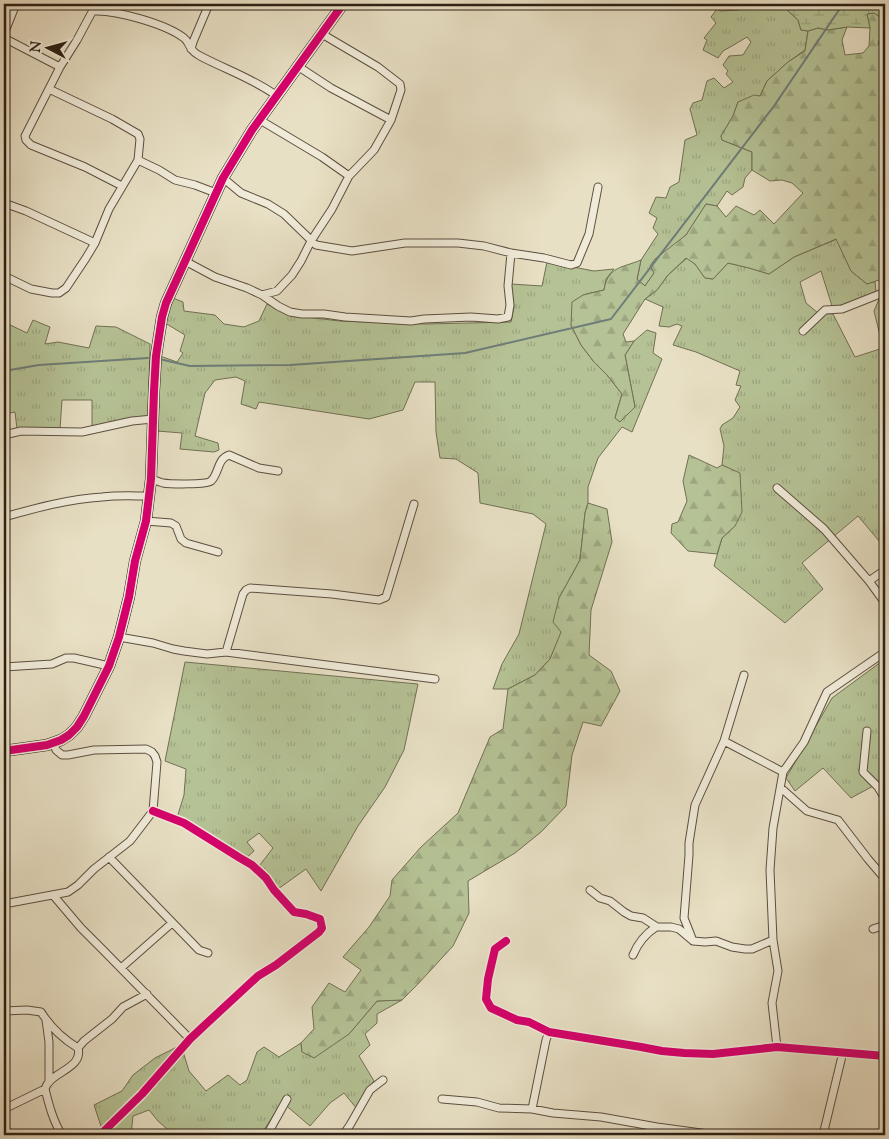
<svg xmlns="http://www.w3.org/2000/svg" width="889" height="1139" font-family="'Sorts Mill Goudy',serif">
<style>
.grass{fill:url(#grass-tufts);stroke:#717054}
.forest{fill:url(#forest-firs);stroke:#717054}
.wetland{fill:url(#wetland-marsh);stroke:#717054}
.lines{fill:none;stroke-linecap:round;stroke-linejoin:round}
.stream{stroke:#6e7d79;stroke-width:2}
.street-casing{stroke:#5c4f40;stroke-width:9}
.secondary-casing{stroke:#2d1f14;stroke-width:12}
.street{stroke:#f0ebd9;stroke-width:7}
.secondary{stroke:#f0ebd9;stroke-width:10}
.cycleway-casing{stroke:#f0ebd9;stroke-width:11}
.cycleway{stroke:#d6006c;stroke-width:8}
</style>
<defs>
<pattern id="grass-tufts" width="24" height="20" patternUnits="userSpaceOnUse" patternTransform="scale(1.25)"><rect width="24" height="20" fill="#b5c295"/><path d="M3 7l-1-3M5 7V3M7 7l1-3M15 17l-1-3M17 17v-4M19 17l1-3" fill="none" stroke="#9ca680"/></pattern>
<pattern id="forest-firs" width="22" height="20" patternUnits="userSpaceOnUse" patternTransform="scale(1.25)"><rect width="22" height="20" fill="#b5c295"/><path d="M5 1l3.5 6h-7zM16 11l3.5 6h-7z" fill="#9ca680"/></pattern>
<pattern id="wetland-marsh" width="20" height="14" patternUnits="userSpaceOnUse" patternTransform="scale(1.25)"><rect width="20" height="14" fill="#b5c295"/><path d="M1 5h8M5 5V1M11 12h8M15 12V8" fill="none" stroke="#9ca680"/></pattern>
</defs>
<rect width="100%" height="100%" fill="#e8e0c5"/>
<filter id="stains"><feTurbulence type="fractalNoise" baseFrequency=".004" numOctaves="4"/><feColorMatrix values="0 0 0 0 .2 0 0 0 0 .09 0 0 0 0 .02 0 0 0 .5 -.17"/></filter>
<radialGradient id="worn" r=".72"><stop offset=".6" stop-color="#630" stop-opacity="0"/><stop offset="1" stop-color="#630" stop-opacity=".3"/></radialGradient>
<path class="grass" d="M749,4H787L785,8L798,20L801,30L808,31L805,50L788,62L767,81L760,96L738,102L733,116L721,136L722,140L752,152V170L745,178L743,187L732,195L727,191L717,206L706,204L686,235L673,246L645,286L637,280L641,260L658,234L653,228L657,218L649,213L656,197L666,198L670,187L679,182L685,140L697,135L690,109L693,103L702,100L707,81L714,78L724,88L733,82L726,74L728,71L723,65L729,56L743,55L751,42L747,37L732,46L723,51L718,58L703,50L707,40L704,38L716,23L711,17L717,9L720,11L739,10Z
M837,239L851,271L867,284L875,281L876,292L846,305L832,306L821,271L800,282L806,303L818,313L833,314L855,357L883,348L874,311L879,299L885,298V548L858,516L802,563L823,589L785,623L714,566L722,538L735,526L740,474L722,465L724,446L720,429L722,425L733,418L740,407L735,400L741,386L736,385L740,371L696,352L673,345L682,326L677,324L669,327L659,326L663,307L645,299L657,290L668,275L687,258L695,264L705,278L713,279L728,263L749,268L769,274L794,257Z
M547,262L594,271L614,269L606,279L604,290L583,295L571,325L581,345L594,362L607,375L622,394L615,418L620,422L635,407L625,355L634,341L647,330L656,333L653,353L662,359L632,432L622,427L598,458L588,487V503L585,513L580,560L559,598L562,631L550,659L535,675L508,689H493L502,664L519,634L546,524L533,514L480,503L478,473L456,459L440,458L436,432L435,382H415L403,410L369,419L259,402L256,409L241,404L245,381L236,377L215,380L205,393L195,436L218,443L219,450L214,452L180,449L182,433L157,431L160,356L177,362L183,353L180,351L185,335L165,323L173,298L183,302L184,311L215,315L224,324L244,327L259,321L267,304L290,315L339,321L426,324L511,322L514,307L511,284L542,286Z
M33,320L50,327L45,344L58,342L89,348L96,326L116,327L150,344L148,421L92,431V400H62L60,429H17L15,412L4,414V322L27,333Z
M885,659V795L877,784L851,798L823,768L795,791L786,778L832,698Z
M185,662L418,684L404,750L385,787L358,826L321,891L306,869L278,889L256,870L273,848L259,833L247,842L254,851L245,859L177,818L184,795L186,769L165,761Z
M402,1000L377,1014V1023L365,1034L370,1045L359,1056L374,1081L364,1094L357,1109L344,1093L330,1103L310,1126L282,1102L261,1135H174L158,1121L149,1110L133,1116L131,1135H107L102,1129L94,1105L122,1091L133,1075L155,1058L181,1045L189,1071L206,1091L228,1075L240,1085L247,1080L257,1052L264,1047L279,1057L301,1043L302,1052L349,1034L377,1001Z"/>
<path class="forest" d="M874,13L885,20V35L879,40L878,45L885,48V278L867,284L851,271L836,239L794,257L769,274L749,268L728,263L713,279L705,278L695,264L686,258L668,275L657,290L645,299L623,334L626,342L634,341L625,355L635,407L620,422L615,418L622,394L607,375L594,362L581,345L571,325L572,302L583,295L604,290C608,266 622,268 641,260L637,279L645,286L654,273L650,266L655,259L686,235L706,204L717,206L726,217L736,206L754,215L760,210L774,224L803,193L792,183L782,180L770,181L752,170V152L722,140L721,136L733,116L738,102L754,95L760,96L767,81L788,62L805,51L808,31L818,28L828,30L847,27L842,40L845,55L863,53L869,46L870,28L867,14Z
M689,455L717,468L722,465L740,473L742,512L735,526L722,538L717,554L688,551L671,533L672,524L678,522L687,501L683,481Z
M588,503L607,509L612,542L591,610L589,655L611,671L620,691L601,726L583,722L572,755L566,806L541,832L515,853L468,881L469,913L453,946L417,985L402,1000L377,1001L349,1034L314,1058L302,1052L301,1043L314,1029L312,1007L329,983L345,992L361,970L343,957L369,927L390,896L392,880L421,847L458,813L490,737L503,729L508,689L535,675L550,659L561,632L553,622L559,598L580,560L585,513Z"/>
<path class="wetland" d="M787,4H885V20L874,13L867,14L870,28L847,27L828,30L818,28L808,31L801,30L798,20L785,8Z"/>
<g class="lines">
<path class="stream" d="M159,359L190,366L290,365L465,353L611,319L774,106L843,4
M4,371L39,365L148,358"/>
<g class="street-casing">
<path id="street" d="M4,34L16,4
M4,38L60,67
M191,49L193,42L209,4
M299,67L331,88L391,120
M260,120L322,157L349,176
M138,160L159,170L175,180L195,185L216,193
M223,178L241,193L268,204L284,214L316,245L352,251L405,243H458L484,246L511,253L544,258L571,265L577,263L589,234L598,187
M122,186L85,167L31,145L26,140L25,136L60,67L77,40L92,12L94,11C116,10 166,24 184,38C188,41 188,44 191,48C193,52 198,55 202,57C227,70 254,79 277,96
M4,203L26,211L95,243
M185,261L215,277L247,288L262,295L278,306L290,312L302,314H324L345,317L411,321L424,319L471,317L498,319L508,317L510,305L508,286L511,253
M4,276L31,289L52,293H59L66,288L86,258L95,243L109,209L138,160L140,139L138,134L112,119L49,89
M262,295L277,291L292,275L301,261L311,241L332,209L349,176L374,150L391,120L401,90L400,84L378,67L322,34
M803,331L825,310L842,309L885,292
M4,435L21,431L82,432L132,421L153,419
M151,479C155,480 159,482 163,483C169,484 207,485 211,481C219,474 217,459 229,455L259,468L278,471
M777,488L824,529L869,581L885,603
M4,517C36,508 69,499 102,497C118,495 134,496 149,496
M146,521L171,523L176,526L181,539L186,543L218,552
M869,581L885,570
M119,637L153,643L173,649L184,651L207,654L226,652L435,679
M226,652L243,594L246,590L250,588L332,594L379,600L386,597L414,504
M4,667L52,664L66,658H74L109,666
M744,675L724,741L695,805L689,843V855L684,918L693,941L705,942L716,941L732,947L745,949H752L773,940
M867,731L863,772L878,787L885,799
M724,741L783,772
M781,788L807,811L838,820L868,859L885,879
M109,857L199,950L208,953
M590,890L600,898L610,901L624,912L631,916L643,918L657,927H671L679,929L692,940
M53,895L81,928L106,953L190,1039
M4,904L68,892L78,885L94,869L130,841L153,811L157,762L155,756L152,752L146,749L94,750L68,755H62L56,750L54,744
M873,929L885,925
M506,941L495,949L488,979L486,999L491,1008L517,1020L529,1022L549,1032L641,1047L662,1051L684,1053L713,1054L777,1047L885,1056
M633,955C638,943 645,934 656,927
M121,968L172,923
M4,1011L27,1010L41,1012C51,1028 63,1039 78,1048
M46,1020L49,1042V1082
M777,1047L772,1003L778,971L773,940L770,870L773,828L783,772L804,742L827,692L885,652
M442,1099L477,1102L499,1108L532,1109L553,1113L601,1117L657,1127L716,1135
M4,1109L45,1089
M532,1109L546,1040L549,1032
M62,1135C53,1121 49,1105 45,1089C46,1086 47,1084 49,1082C58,1071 83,1066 78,1048L84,1041L112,1019L123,1007L147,994
M100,1135L142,1094L190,1039L206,1024L258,976L276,965L319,932L322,928L320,919L306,914L294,912L274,890L266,878L252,865L240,858L184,823L153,811
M267,1135L287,1099
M343,1135L350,1125L370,1090L383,1080
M823,1135L843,1052"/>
</g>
<g class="secondary-casing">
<path id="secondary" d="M4,751L47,745L61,740L69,735L77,727L84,716L109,666L119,637L129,597L135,561L146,521L151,479L154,391L156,356L162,317L166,303L223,178L252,130L343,4"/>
</g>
<use href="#street" class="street"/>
<use href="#secondary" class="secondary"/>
<g class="cycleway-casing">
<path id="cycleway" d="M4,751L47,745L61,740L69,735L77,727L84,716L109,666L119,637L129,597L135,561L146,521L151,479L154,391L156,356L162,317L166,303L223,178L252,130L343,4
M506,941L495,949L488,979L486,999L491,1008L517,1020L529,1022L549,1032L641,1047L662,1051L684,1053L713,1054L777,1047L885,1056
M100,1135L142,1094L190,1039L206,1024L258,976L276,965L319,932L322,928L320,919L306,914L294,912L274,890L266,878L252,865L240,858L184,823L153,811"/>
</g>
<use href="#cycleway" class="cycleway"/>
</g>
<rect width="889" height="1139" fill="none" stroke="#e8e0c5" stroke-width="20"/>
<rect x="5" y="5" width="879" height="1129" fill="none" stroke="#2d1f14" stroke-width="2.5"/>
<rect x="10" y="10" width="869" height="1119" fill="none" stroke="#2d1f14"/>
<g transform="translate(48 48) rotate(276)" stroke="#f0ebd9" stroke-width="4" paint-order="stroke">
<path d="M0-4L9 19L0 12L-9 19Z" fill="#2d1f14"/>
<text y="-8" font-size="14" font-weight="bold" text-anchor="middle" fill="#2d1f14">N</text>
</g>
<rect width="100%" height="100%" filter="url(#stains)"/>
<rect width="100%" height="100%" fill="url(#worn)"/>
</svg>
